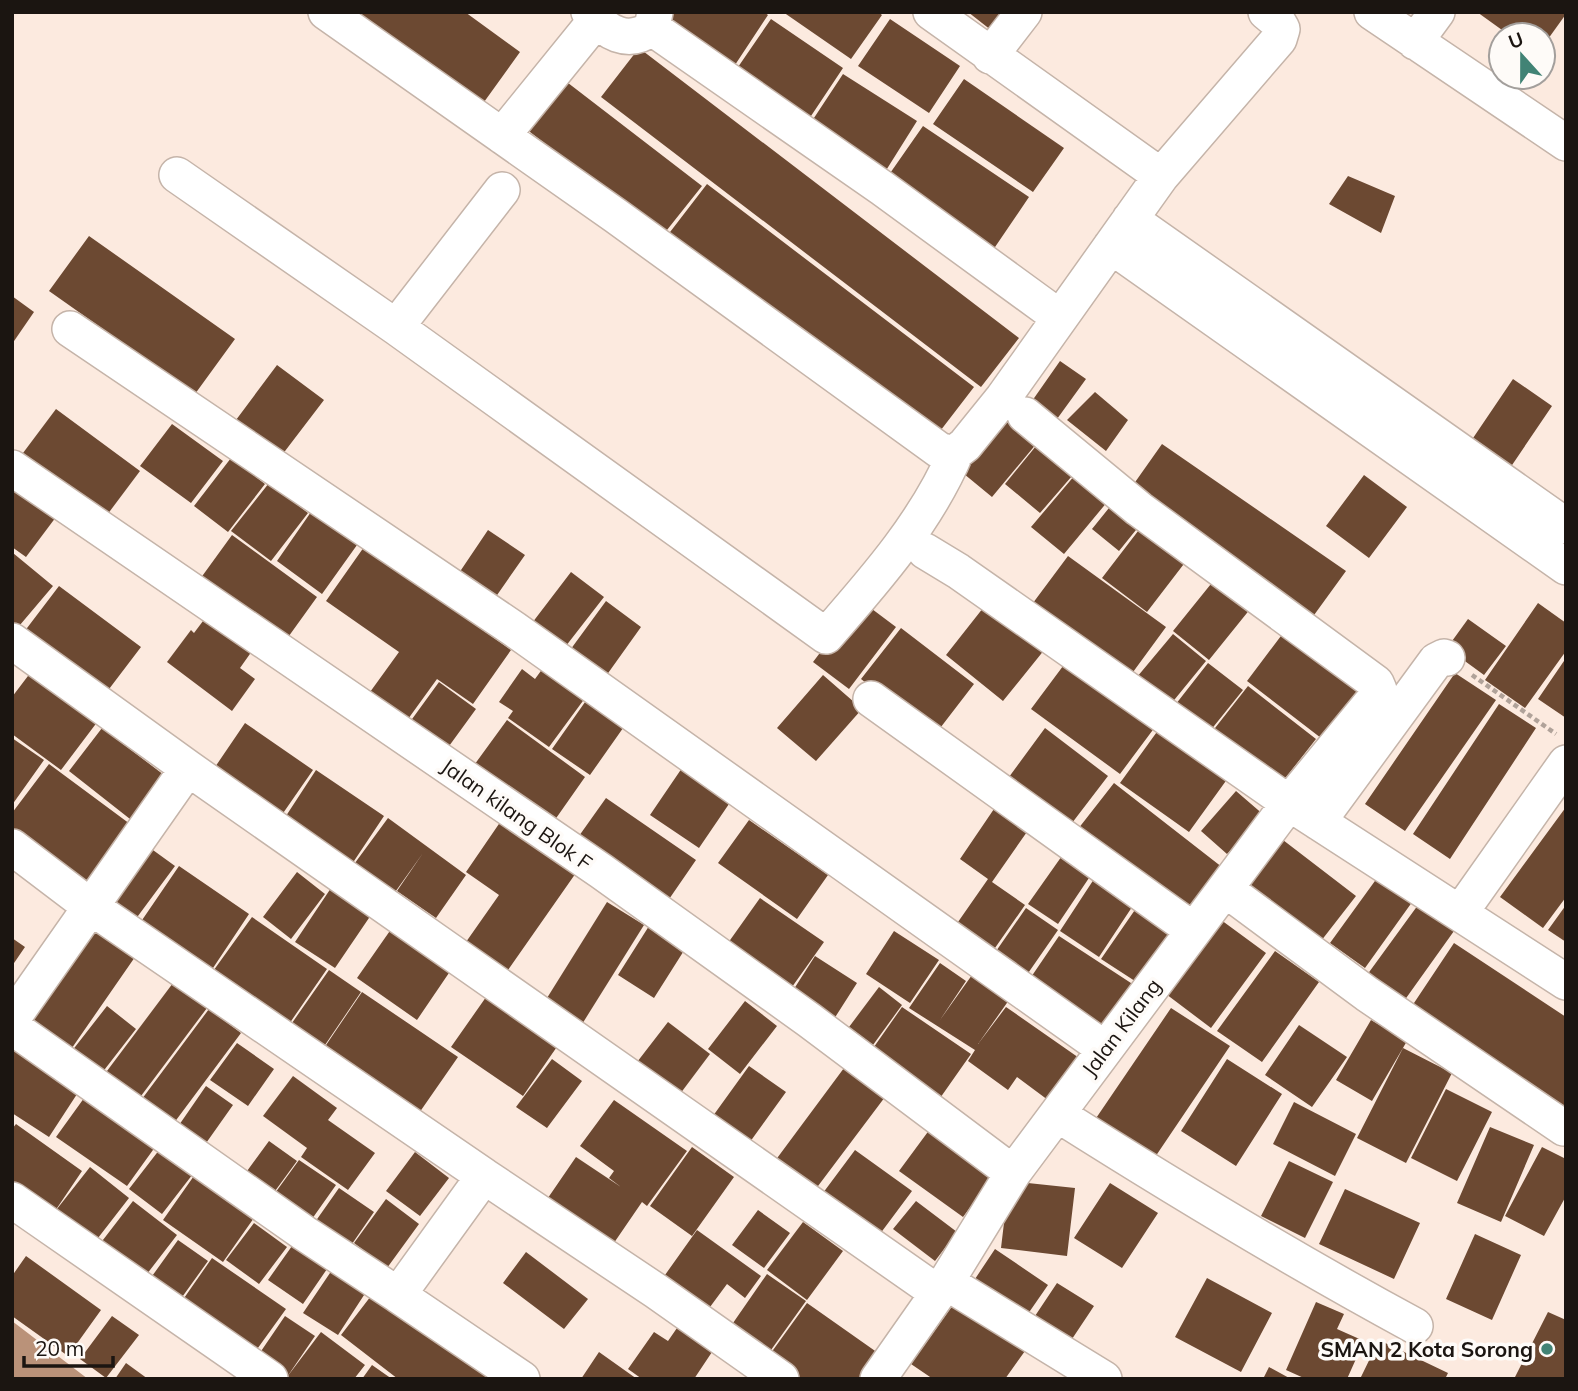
<svg xmlns="http://www.w3.org/2000/svg" width="1578" height="1391" font-family="Mulish,sans-serif">
<style>
.water{fill:#ba9279}
.building{fill:#6c4932}
.lines{fill:none;stroke-linecap:round;stroke-linejoin:round}
.street-casing{stroke:#c5b4a9;stroke-width:38}
.path{stroke:#b0a299;stroke-width:4.5;stroke-dasharray:5 3.5;stroke-linecap:butt}
.street{stroke:#fff;stroke-width:35}
.poi-dot{fill:#418375;stroke:#fefbf8;stroke-width:2.5}
.labels{text-anchor:middle;dominant-baseline:central;stroke-width:7;stroke-linejoin:round;paint-order:stroke}
.street-label{font-size:21px;fill:#1b1511;stroke:#fefbf8}
.poi-label{font-size:21px;font-weight:bold;fill:#1b1511;stroke:#fefbf8;text-anchor:end}
</style>
<rect width="100%" height="100%" fill="#fceadf"/>
<path class="water" d="M12,1321L88,1379H12Z"/>
<path class="building" d="M346,12H465L520,52L479,109Z
M661,12H764L768,15L733,68L657,18Z
M783,12H878L882,15L851,59Z
M968,12H1012L996,34Z
M1477,12H1566V14L1543,46V35H1509Z
M771,19L843,68L809,119L736,70Z
M890,19L960,66L929,113L858,66Z
M639,48L1019,338L981,387L601,97Z
M843,74L917,121L885,172L810,124Z
M559,76L702,186L663,235L521,125Z
M964,79L1064,148L1033,192L933,124Z
M923,126L1029,197L993,250L886,179Z
M1348,176L1395,196L1381,233L1329,204Z
M707,184L974,387L934,439L667,236Z
M89,236L235,339L195,394L49,291Z
M12,296L34,312L12,344Z
M1060,361L1086,379L1057,419L1032,401Z
M277,365L324,400L282,455L236,420Z
M1513,379L1552,406L1508,471L1469,444Z
M1095,392L1128,420L1106,451L1067,420Z
M56,409L140,471L107,515L23,453Z
M1002,415L1037,443L992,497L958,469Z
M172,424L223,461L191,503L140,466Z
M1162,444L1346,571L1309,622L1126,495Z
M1036,446L1072,476L1040,513L1005,484Z
M231,458L265,484L228,532L194,506Z
M1075,475L1108,501L1064,554L1031,527Z
M1364,475L1407,507L1369,558L1326,526Z
M12,479L59,513L26,557L12,547Z
M269,483L308,513L271,561L231,531Z
M1117,498L1144,520L1119,551L1092,529Z
M311,512L357,545L322,594L277,561Z
M1145,522L1190,556L1147,612L1102,578Z
M488,530L525,555L495,598L459,573Z
M232,535L317,597L281,647L195,586Z
M364,547L511,650L473,704L437,679L403,726L365,699L399,652L326,601Z
M13,553L53,586L14,632L12,631Z
M1068,556L1166,627L1125,683L1027,611Z
M571,572L604,597L562,651L529,627Z
M1219,574L1255,603L1209,660L1173,631Z
M59,586L141,647L106,693L24,632Z
M860,600L896,627L849,689L813,662Z
M606,601L641,627L601,683L565,657Z
M987,603L1045,649L1003,701L946,655Z
M1538,603L1566,623V651L1525,708L1485,680Z
M206,617L252,651L240,668L255,679L232,711L167,662L191,630L194,633Z
M1468,619L1506,646L1484,675L1447,648Z
M1290,624L1365,681L1321,738L1247,681Z
M901,628L974,684L934,736L861,679Z
M1173,634L1206,661L1166,710L1132,683Z
M1069,658L1158,723L1120,774L1031,709Z
M1566,658V718L1538,699Z
M1208,663L1243,690L1206,736L1172,709Z
M546,664L588,694L549,747L508,718L513,711L499,702L522,669L535,679Z
M31,672L98,721L61,770L12,734V697Z
M1455,673L1496,700L1405,831L1365,804Z
M823,675L862,709L816,761L777,728Z
M439,682L476,709L444,753L407,726Z
M1248,686L1316,739L1276,790L1208,737Z
M590,695L628,721L590,775L552,749Z
M1499,704L1536,728L1450,859L1413,834Z
M507,720L585,777L552,824L472,768Z
M245,723L313,770L279,819L211,773Z
M102,728L164,775L130,819L69,771Z
M1045,728L1108,776L1072,823L1009,777Z
M1159,729L1228,778L1189,832L1120,783Z
M12,738L44,760L12,805Z
M49,764L130,824L84,885L12,832V813Z
M682,768L731,801L699,848L650,815Z
M316,770L384,816L352,864L284,819Z
M1114,783L1227,871L1191,917L1078,829Z
M1236,791L1265,816L1227,854L1201,831Z
M606,798L696,860L665,905L574,843Z
M996,806L1029,829L992,882L1025,905L988,958L951,932L988,879L960,859Z
M1566,807V897L1543,928L1500,897Z
M388,818L466,875L436,918L397,891L423,853L393,895L352,867Z
M503,818L578,870L508,970L466,942L499,895L466,872Z
M749,820L828,875L797,919L718,863Z
M1283,840L1356,896L1321,941L1248,886Z
M146,845L175,866L135,920L106,900Z
M1064,853L1093,872L1058,924L1028,904Z
M179,866L249,914L209,974L138,926Z
M297,872L325,894L291,939L263,917Z
M1380,874L1415,898L1365,968L1330,943Z
M1096,876L1136,901L1099,957L1060,931Z
M331,888L371,915L335,968L295,942Z
M760,898L824,942L792,987L728,943Z
M607,902L644,925L579,1029L542,1006Z
M1139,904L1175,929L1138,983L1101,959Z
M1418,905L1454,931L1404,1001L1367,975Z
M1566,905V942L1548,930Z
M1026,908L1058,930L1024,979L992,957Z
M252,917L327,969L287,1027L211,974Z
M1217,917L1266,953L1211,1028L1162,991Z
M394,925L453,967L417,1020L357,978Z
M90,926L135,957L65,1058L20,1027Z
M649,926L685,949L654,998L618,975Z
M894,931L939,960L910,1003L866,974Z
M1059,936L1134,985L1100,1036L1025,986Z
M12,938L25,947L12,966Z
M1454,943L1566,1017V1112L1410,1009Z
M1275,951L1319,982L1262,1062L1217,1031Z
M815,956L857,983L834,1019L792,992Z
M940,963L966,981L940,1020L972,975L1009,1000L978,1044L1006,1007L1082,1060L1052,1103L1017,1077L1008,1090L968,1061L975,1050L909,1008Z
M329,970L361,992L325,1045L292,1023Z
M176,979L210,1004L135,1104L101,1079Z
M879,987L902,1005L873,1045L849,1027Z
M491,990L563,1038L523,1096L451,1047Z
M362,992L458,1057L417,1116L322,1051Z
M745,1001L777,1026L740,1074L708,1049Z
M107,1006L136,1029L98,1078L68,1056Z
M902,1007L971,1054L938,1101L869,1054Z
M1171,1008L1230,1046L1147,1169L1088,1130Z
M209,1009L241,1033L168,1131L136,1107Z
M1371,1020L1407,1041L1372,1101L1336,1080Z
M668,1022L710,1054L677,1098L634,1066Z
M1299,1025L1347,1057L1312,1107L1265,1075Z
M237,1043L274,1069L248,1106L210,1080Z
M12,1047L79,1091L49,1137L12,1113Z
M1403,1048L1452,1073L1406,1163L1357,1138Z
M552,1059L582,1081L547,1128L516,1107Z
M1227,1059L1282,1094L1236,1166L1181,1131Z
M749,1066L786,1092L742,1153L705,1127Z
M844,1068L885,1097L812,1194L772,1165Z
M293,1076L337,1108L328,1120L375,1153L348,1190L301,1157L307,1148L263,1116Z
M206,1086L233,1105L204,1146L177,1128Z
M1446,1089L1492,1112L1457,1181L1411,1158Z
M87,1094L158,1143L127,1186L56,1137Z
M614,1100L687,1151L647,1206L642,1202L605,1256L539,1211L576,1157L621,1187L609,1178L614,1171L580,1146Z
M1294,1102L1356,1134L1335,1176L1273,1144Z
M16,1124L82,1171L53,1214L90,1167L129,1198L91,1247L12,1194V1129Z
M1490,1127L1534,1145L1501,1222L1457,1203Z
M930,1129L994,1175L963,1217L899,1171Z
M269,1141L297,1161L267,1202L239,1182Z
M163,1145L196,1170L162,1214L129,1189Z
M692,1147L734,1177L692,1236L650,1206Z
M1542,1147L1566,1159V1196L1544,1236L1505,1216Z
M855,1150L912,1191L874,1242L817,1201Z
M415,1152L449,1178L420,1216L386,1191Z
M299,1160L336,1185L307,1226L270,1200Z
M1289,1161L1333,1182L1305,1238L1261,1216Z
M196,1173L256,1215L223,1262L163,1220Z
M1009,1181L1075,1188L1067,1256L1001,1248Z
M1110,1183L1158,1213L1122,1268L1074,1238Z
M339,1188L374,1212L343,1257L308,1232Z
M1345,1189L1420,1223L1394,1279L1319,1244Z
M386,1199L419,1224L387,1268L354,1243Z
M133,1201L177,1235L140,1283L96,1249Z
M916,1201L957,1232L935,1261L893,1229Z
M758,1210L790,1233L764,1268L732,1245Z
M803,1222L843,1251L807,1300L767,1270Z
M254,1223L287,1247L259,1284L226,1260Z
M697,1230L761,1276L745,1298L727,1284L710,1307L665,1275Z
M1475,1234L1521,1255L1492,1320L1446,1299Z
M178,1240L208,1261L180,1300L150,1279Z
M292,1246L327,1269L303,1304L268,1280Z
M995,1249L1048,1285L1023,1321L971,1285Z
M526,1252L588,1299L564,1329L503,1283Z
M26,1256L101,1310L68,1356L12,1316V1276Z
M212,1258L286,1309L255,1352L182,1301Z
M332,1270L366,1292L338,1335L303,1313Z
M767,1274L806,1301L771,1350L733,1323Z
M1207,1278L1272,1313L1241,1372L1175,1337Z
M1057,1283L1094,1306L1072,1339L1035,1316Z
M374,1292L490,1379H398L341,1335Z
M955,1302L1025,1351L1005,1379H933L911,1364Z
M1316,1302L1344,1314L1337,1329L1364,1341L1347,1379H1306L1286,1370Z
M807,1303L878,1353L859,1379H798L768,1357Z
M1548,1312L1566,1320V1379H1514Z
M112,1316L139,1335L106,1378L80,1359Z
M285,1316L315,1336L287,1377L321,1332L365,1365L354,1379H283L255,1360Z
M677,1328L712,1352L694,1379H642L628,1369L654,1332L668,1341Z
M1379,1340L1448,1373L1445,1379H1360Z
M599,1352L637,1379H581Z
M126,1363L148,1379H115Z
M372,1365L392,1379H362Z
M1269,1367L1291,1379H1263Z"/>
<g class="lines">
<g class="street-casing">
<path id="street" d="M326,12L616,216L939,450L949,453L956,452L965,445L1003,398L1161,176L1279,39L1282,29L1278,22L1266,12
M589,12C606,32 627,46 652,28L655,12
M931,12L1161,176
M1372,12L1566,143
M652,28L882,188L1059,317
M1415,42L1437,12
M990,56L1024,12
M502,136L596,20
M177,175L396,327L826,636C875,580 927,521 956,452
M1130,219L1566,526
M1111,246L1566,567
M396,327L502,190
M70,329L514,629L1105,1049
M12,468L601,871L809,1020L1013,1173
M925,551L958,571L1289,803L1566,982
M12,641L188,768L938,1293
M871,699L1193,930
M1318,822L1436,661L1444,657L1447,658
M12,847L91,907L484,1176
M1225,889L1367,994L1564,1128
M1460,913L1566,763
M12,1019L188,768
M12,1027L304,1233L398,1295
M1057,1114C1174,1188 1293,1260 1415,1326
M12,1200L270,1379
M946,1282L1104,1379
M522,1379L398,1295L484,1176L656,1291L781,1379
M878,1379L946,1282L1013,1173L1289,803L1372,702L1379,690L1376,683L1139,509L1025,415"/>
</g>
<path class="path" d="M1472,675L1556,734"/>
<use href="#street" class="street"/>
</g>
<circle class="poi-dot" cx="1547" cy="1349" r="7"/>
<g class="labels">
<g class="street-label">
<text transform="translate(517 814) rotate(35)">Jalan kilang Blok F</text>
<text transform="translate(1121 1027) rotate(-53)">Jalan Kilang</text>
</g>
<g class="poi-label">
<text x="1533" y="1349">SMAN 2 Kota Sorong</text>
</g>
</g>
<rect width="1578" height="1391" fill="none" stroke="#1b1511" stroke-width="28"/>
<g transform="translate(1522 56) rotate(339)"><circle r="33" fill="#fefbf8" stroke="#a39f9c" stroke-width="2"/>
<path d="M0-5L12 26L0 18L-12 26Z" fill="#418375"/>
<text y="-10" font-size="19" font-weight="bold" text-anchor="middle" fill="#1b1511">U</text>
</g>
<path d="M24 1356v10h89v-10" fill="none" stroke="#1b1511" stroke-width="3.5"/>
<text x="35" y="1356" font-size="21" fill="#1b1511" stroke="#fefbf8" stroke-width="5" paint-order="stroke">20 m</text>
</svg>
